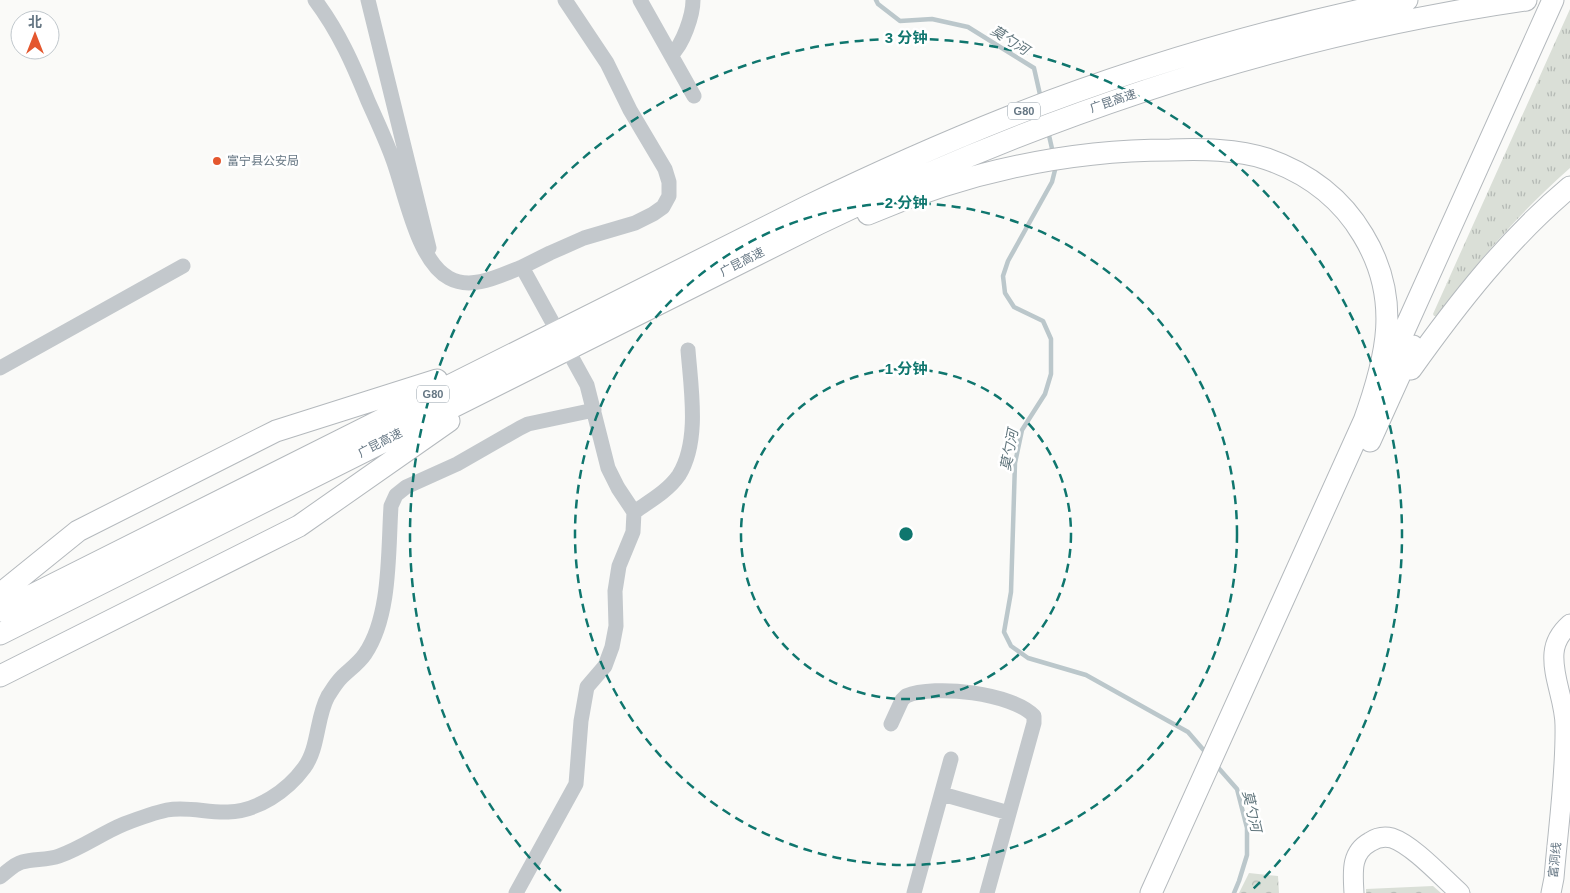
<svg xmlns="http://www.w3.org/2000/svg" width="1570" height="893" font-family="Arial,'Noto Sans SC',sans-serif">
<style>
.grass{fill:url(#grass-tufts)}
.forest{fill:url(#forest-crowns)}
.lines{fill:none;stroke-linecap:round;stroke-linejoin:round}
.stream{stroke:#bbc7cb;stroke-width:4.5}
.major-casing{stroke:#b5babe;stroke-width:21}
.highway-casing{stroke:#b4b9bd;stroke-width:23}
.minor{stroke:#c3c8cc;stroke-width:15}
.major{stroke:#fff;stroke-width:19}
.highway{stroke:#fff;stroke-width:21}
.ring{fill:none;stroke:#0f766e;stroke-width:2.5;stroke-dasharray:9 6}
.poi-dot{fill:#e4572e;stroke:#fff;stroke-width:2}
.labels{text-anchor:middle;dominant-baseline:central;stroke-width:5;stroke-linejoin:round;paint-order:stroke}
.shield{fill:#fff;stroke:#939fa8;stroke-width:1}
.shield-label{font-size:11px;font-weight:bold;fill:#657683}
.street-label{font-size:12px;fill:#657683;stroke:#fff}
.poi-label{font-size:12px;fill:#657683;stroke:#fff;text-anchor:start}
.water-label{font-size:14px;font-style:italic;fill:#60757c;stroke:#fff}
.centre{fill:#0f766e;stroke:#fff;stroke-width:2.5}
.ring-label{font-size:15px;text-anchor:middle;font-weight:bold;fill:#0f766e;stroke:#fff;stroke-width:5;stroke-linejoin:round;paint-order:stroke}
</style>
<defs>
<pattern id="grass-tufts" width="24" height="20" patternUnits="userSpaceOnUse" patternTransform="scale(1.25)"><rect width="24" height="20" fill="#dadfd7"/><path d="M3 7l-1-3M5 7V3M7 7l1-3M15 17l-1-3M17 17v-4M19 17l1-3" fill="none" stroke="#b4b9b4"/></pattern>
<pattern id="forest-crowns" width="20" height="18" patternUnits="userSpaceOnUse" patternTransform="scale(1.25)"><rect width="20" height="18" fill="#dadfd7"/><path d="M2 6a3 3 0 1 1 6 0M12 15a3 3 0 1 1 6 0" fill="none" stroke="#b4b9b4"/></pattern>
</defs>
<rect width="100%" height="100%" fill="#fafaf8"/>
<path class="grass" d="M1570,9V168C1519,213 1477,262 1437,316H1434L1433,314Z"/>
<path class="forest" d="M1249,873L1278,876L1279,893H1239Z
M1433,886L1441,893H1366V889Z"/>
<g class="lines">
<path class="stream" d="M876,0L878,4L900,21L932,19L968,27L1034,68L1041,99
M1048,131L1053,153
M1056,166L1052,182L1008,261L1003,276L1005,293L1014,307L1043,321L1051,339V374L1045,394L1022,430L1015,463L1011,592L1004,632L1011,646L1028,658L1086,675L1188,732L1207,754
M1215,764L1237,789L1247,828V855L1239,881L1234,893"/>
<g class="major-casing">
<path id="major" d="M1354,893C1353,873 1350,853 1370,842C1376,838 1384,836 1392,838C1413,845 1443,878 1460,893
M1551,893L1554,878C1558,829 1566,774 1565,725C1565,701 1552,677 1554,653C1555,641 1561,632 1570,624"/>
</g>
<g class="highway-casing">
<path id="highway" d="M868,214C964,173 1066,150 1170,150C1202,149 1237,149 1267,159C1307,173 1341,198 1363,235C1402,299 1387,358 1363,424
M1390,362L1553,0
M1411,369C1458,303 1508,239 1570,187
M1370,441L1413,346
M0,594L78,531L276,431L437,380
M0,611L808,206C874,174 941,144 1009,117C1138,66 1271,28 1407,0
M0,634L818,224C1043,115 1277,36 1526,0
M0,676L299,526L449,421
M1151,893L1368,412"/>
</g>
<path class="minor" d="M315,0C339,32 353,64 368,101C376,119 385,138 392,157C405,190 416,260 449,278C472,291 501,275 522,267L587,385L608,468L618,488L634,512L633,532L619,566L615,591L616,626L612,647L605,666L587,687L581,721L576,784L516,893
M368,0L429,248
M640,0L694,96
M671,55C683,45 693,15 693,0
M522,267L550,253L584,238L635,223L653,214L663,207L669,196V182L665,169L630,110L607,63L565,0
M0,368L183,266
M634,512C650,501 668,491 679,475C700,441 691,389 688,350
M891,724L902,700L906,696C935,684 1012,693 1034,716V723L987,893
M942,794L1009,813
M0,877C7,872 14,864 22,862C34,859 48,860 59,856C82,848 102,833 124,824C137,819 153,813 167,810C187,806 208,813 228,812C258,811 287,791 304,768C319,748 316,718 328,696C332,690 336,683 341,678C349,670 359,663 365,654C391,616 388,552 391,506L396,495L406,487L457,464L520,428L528,424L594,410
M914,893L951,759"/>
<use href="#major" class="major"/>
<use href="#highway" class="highway"/>
</g>
<g class="ring">
<circle cx="906" cy="534" r="165"/>
<circle cx="906" cy="534" r="331"/>
<path d="M561 891A496 496 0 1 1 1251 891"/>
</g>
<circle class="poi-dot" cx="217" cy="161" r="5"/>
<g class="labels">
<g class="shield">
<rect x="1008" y="102.5" width="32" height="17" rx="4"/>
<rect x="417" y="385.5" width="32" height="17" rx="4"/>
</g>
<g class="shield-label">
<text x="1024" y="111">G80</text>
<text x="433" y="394">G80</text>
</g>
<g class="street-label">
<text transform="translate(1113 101) rotate(-19)">广昆高速</text>
<text transform="translate(742 262) rotate(-27)">广昆高速</text>
<text transform="translate(380 443) rotate(-27)">广昆高速</text>
<text transform="translate(1555 860) rotate(-84)">富洞线</text>
</g>
<g class="poi-label">
<text x="227" y="161">富宁县公安局</text>
</g>
<g class="water-label">
<text transform="translate(1010 40) rotate(32)">莫勺河</text>
<text transform="translate(1009 450) rotate(-79)">莫勺河</text>
<text transform="translate(1252 811) rotate(77)">莫勺河</text>
</g>
</g>
<circle cx="906" cy="534" r="8" class="centre"/>
<g class="ring-label">
<text x="906" y="43">3 分钟</text>
<text x="906" y="208">2 分钟</text>
<text x="906" y="374">1 分钟</text>
</g>
<g transform="translate(35 35)"><circle r="24" fill="#ffffff" stroke="#c1c8cd"/>
<path d="M0-4L9 19L0 12L-9 19Z" fill="#e4572e"/>
<text y="-8" font-size="14" font-weight="bold" text-anchor="middle" fill="#657683">北</text>
</g>
</svg>
